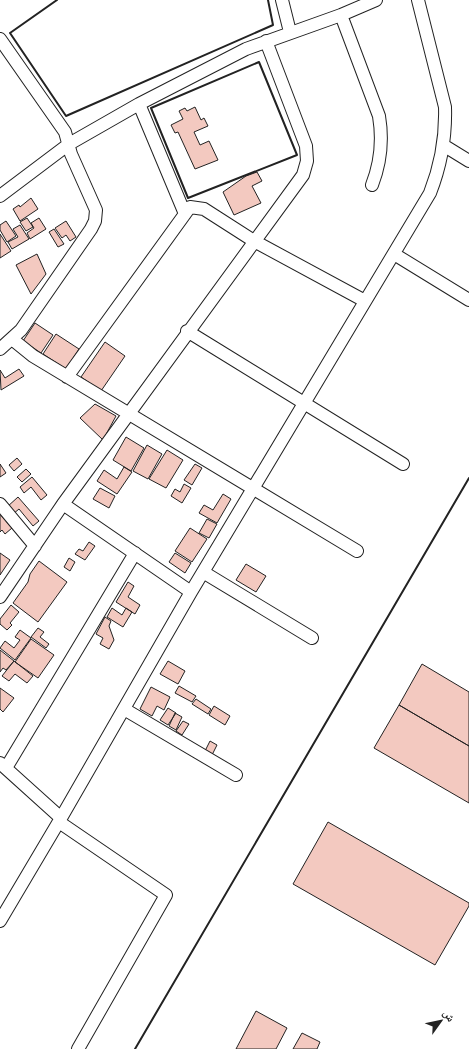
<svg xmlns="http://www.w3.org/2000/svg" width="469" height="1049" font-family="'Archivo Narrow','Noto Naskh Arabic',sans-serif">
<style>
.building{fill:#f3c9c0;stroke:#222}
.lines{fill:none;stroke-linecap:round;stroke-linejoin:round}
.street-casing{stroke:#222;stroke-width:14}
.street{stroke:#fff;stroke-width:12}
.wall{stroke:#222;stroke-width:2}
</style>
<rect width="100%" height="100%" fill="#fff"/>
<path class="building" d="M195,107L201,120L204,118L208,126L194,132L200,145L209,141L218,160L195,169L178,132L175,133L171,125L183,119L179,111L185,108L187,111Z
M257,172L262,181L252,186L261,203L234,215L223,192L246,176Z
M31,198L38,209L20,221L13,209L19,205L20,207Z
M27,218L33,227L26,231L20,222Z
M39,218L46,229L30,239L27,233L34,228L31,223Z
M6,221L16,236L7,242L0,230V225Z
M66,221L76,237L70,241L66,235L62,238L55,228Z
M20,225L29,239L12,249L8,242L18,237L13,229Z
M54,229L64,244L58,247L49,232Z
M0,234L11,251L0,258Z
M37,254L46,274L31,294L16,265Z
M35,323L53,335L41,353L23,341Z
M56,334L79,349L66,369L43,354Z
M105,342L125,356L101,391L81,377Z
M19,369L24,376L1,390L0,370L5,378Z
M95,404L116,416L103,440L80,418Z
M126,437L144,448L131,471L113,460Z
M147,445L162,454L148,479L133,471Z
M167,450L183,460L166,488L149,479Z
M17,458L22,464L14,471L9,465Z
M0,464L6,473L0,477Z
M195,464L202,468L192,485L184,480Z
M124,467L132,472L117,494L97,481L104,470L117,479Z
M26,469L31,474L22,482L17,477Z
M32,477L47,495L41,500L31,487L24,493L20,487Z
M184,484L191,488L182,503L171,496L175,489L180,492Z
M100,488L115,496L109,508L93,499Z
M223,494L231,499L217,523L199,513L204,505L213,510Z
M18,497L39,521L33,526L19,509L13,514L7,507Z
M0,514L12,528L5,534L2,530L0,532Z
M207,519L217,524L209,538L199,533Z
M190,528L207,539L192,562L175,551Z
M89,542L95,546L85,560L75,554L79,549L83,551Z
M0,553L10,560L0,575Z
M175,553L191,563L185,573L169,562Z
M69,558L75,562L70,571L64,567Z
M39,561L67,582L38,622L13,603L28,582L30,574Z
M246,564L266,576L256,592L236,580Z
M128,582L134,586L128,597L140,605L135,614L116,602Z
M11,605L19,612L10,623L12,625L7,630L0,624V619Z
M112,608L122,615L126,608L132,612L123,627L107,617Z
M105,617L111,621L109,626L114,640L109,649L100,644L103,638L96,634Z
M38,628L44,632L40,637L49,644L46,648L31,637Z
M20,630L31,638L15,660L0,648L5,641L14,648L20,640L15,637Z
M31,639L54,655L38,678L15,662Z
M0,650L14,661L6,670L3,668L0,672Z
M14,661L33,676L27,683L15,674L9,681L2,676Z
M168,661L185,671L178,684L160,674Z
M422,664L469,692V746L399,705Z
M179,686L196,696L192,702L175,693Z
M151,687L170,697L164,710L157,706L152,716L140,709Z
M0,688L14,698L3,712L0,709Z
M196,699L211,709L208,714L192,704Z
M399,705L469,746V803L374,748Z
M214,706L230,716L225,725L209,715Z
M168,708L176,713L168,725L160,720Z
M175,713L182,717L176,730L169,726Z
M183,721L189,724L182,735L176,731Z
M210,741L217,745L212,755L205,751Z
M328,822L469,903V906L435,965L293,884Z
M256,1011L287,1028L276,1049H236Z
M302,1033L320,1042L317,1049H293Z"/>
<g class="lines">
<g class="street-casing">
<path id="street" d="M282,0L290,32
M341,15L379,116C383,140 381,162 372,185
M0,39L65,132L71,154L96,210L95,221L91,229L21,330L0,349
M139,104L185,214
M443,145L469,161
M0,196L69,144L139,104L246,49L341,15L376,0
M394,254L469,300
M187,331L403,464
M12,339L33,356L357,551
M67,377L190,207L204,209L254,241L365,301
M0,504L35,546
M63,504L191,592
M203,572L312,638
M0,597L63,504L303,175L307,161L306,146L266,41
M124,709L236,775
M0,763L61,818
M6,768L135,553
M59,822L166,895L78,1049
M0,921L61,818L191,592L430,193C441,165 446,138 445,107L418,0"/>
</g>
<use href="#street" class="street"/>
<path class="wall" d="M57,0L10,33L66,116L273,25L268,0
M259,62L297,155L188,198L151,108Z
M135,1049L469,478"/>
</g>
<g transform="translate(441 1021) rotate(57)" stroke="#ffffff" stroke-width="3" paint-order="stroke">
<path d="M0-3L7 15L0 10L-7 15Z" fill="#222222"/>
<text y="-6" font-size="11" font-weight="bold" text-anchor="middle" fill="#222222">ش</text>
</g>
</svg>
